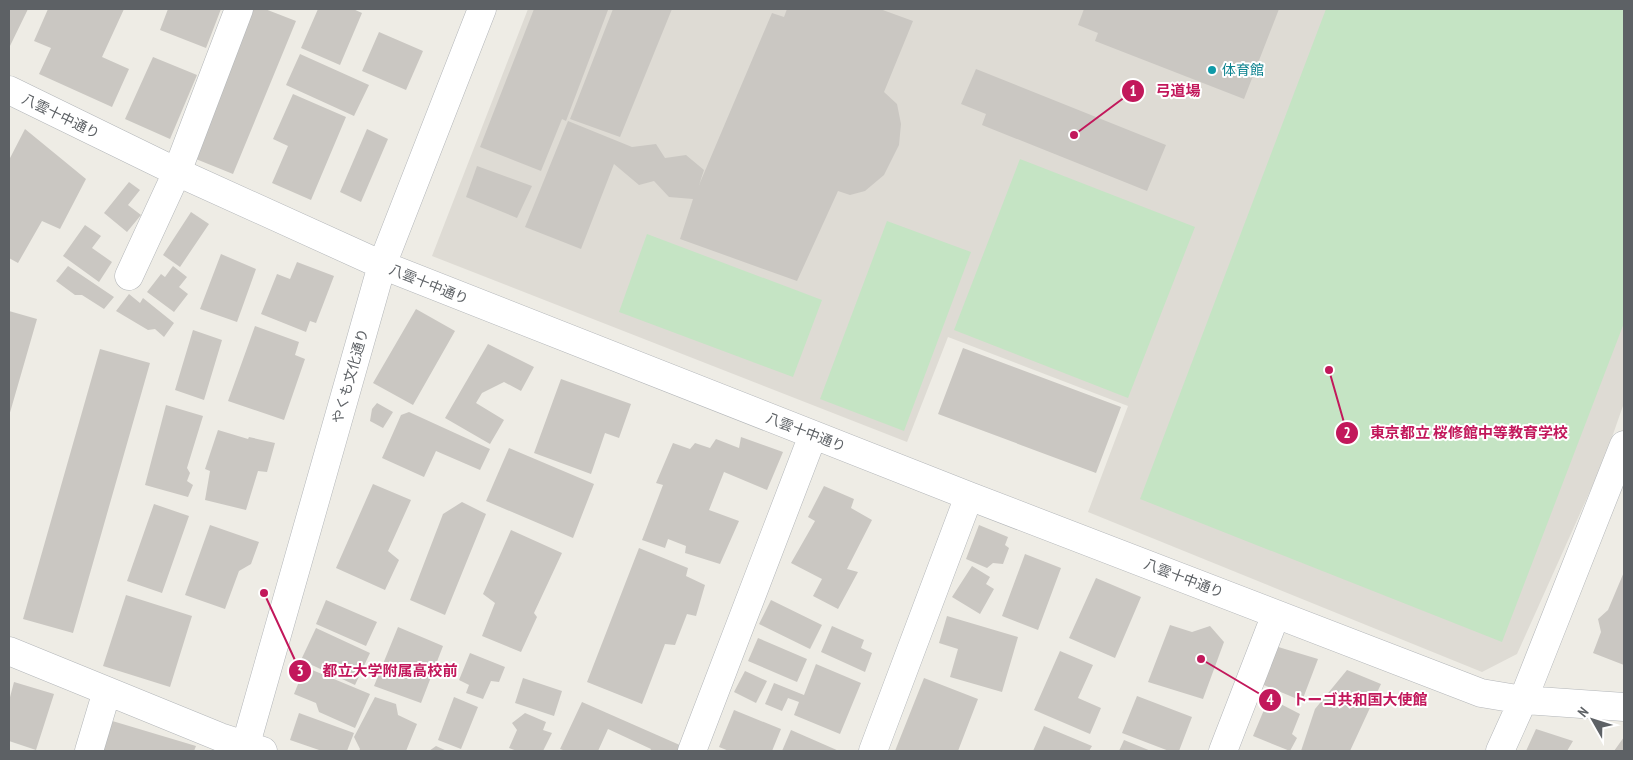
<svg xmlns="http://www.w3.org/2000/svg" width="1633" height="760" font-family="'PT Sans Narrow','Noto Sans JP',sans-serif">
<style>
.education{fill:#dedbd4}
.grass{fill:#c5e4c4}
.building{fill:#cac7c2}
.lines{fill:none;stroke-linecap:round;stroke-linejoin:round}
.minor-casing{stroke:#b3b6b9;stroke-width:29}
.minor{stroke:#fff;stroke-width:28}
.culture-dot{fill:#0f9aa8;stroke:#fff;stroke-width:2}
.labels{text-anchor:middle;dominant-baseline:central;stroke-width:4;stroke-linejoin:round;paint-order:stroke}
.culture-label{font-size:14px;fill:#0d838f;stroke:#fff;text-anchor:start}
.street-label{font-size:14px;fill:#5d6165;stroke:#fff}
.leader{fill:none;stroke:#c2185b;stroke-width:2}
.callout-dot{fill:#c2185b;stroke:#fff;stroke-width:2}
.mark-label{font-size:15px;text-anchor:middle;font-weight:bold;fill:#fff}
.callout-label{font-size:15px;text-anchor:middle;font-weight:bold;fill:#c2185b;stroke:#fff;stroke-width:4;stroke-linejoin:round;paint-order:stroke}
</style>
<rect width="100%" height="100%" fill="#eeece5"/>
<path class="education" d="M528,9H1624V403L1604,460L1517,654L1482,672L1088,512L1128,406L948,337L907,442L432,256Z"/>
<path class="grass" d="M1326,9H1624V323L1502,642L1140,499Z
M1020,159L1195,227L1128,398L954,330Z
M887,221L971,252L904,431L820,399Z
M647,234L822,300L793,377L619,312Z"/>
<path class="building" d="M9,9H28L9,48Z
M48,9H124L102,57L129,69L112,107L39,74L51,48L34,41Z
M168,9H221L206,48L160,30Z
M246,9H265L296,21L233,174L186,155Z
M318,9H353L362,13L340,65L301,48Z
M534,9H605L608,10L566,121L562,119L541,171L480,147Z
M613,9H672L620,137L570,119Z
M787,9H880L913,21L884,92L897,104L901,124L899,145L884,175L865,191L850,195L838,191L797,281L680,239L693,199L669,197L654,181L639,185L614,164L581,249L525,227L568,121L632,147L656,144L665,158L686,155L704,170L699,185L772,13L784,17Z
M1084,9H1279L1244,99L1095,41L1098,33L1078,25Z
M379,32L423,51L406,90L362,71Z
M300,54L369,85L354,116L286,85Z
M153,57L197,75L170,139L125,119Z
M976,69L1166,145L1147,191L982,125L986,114L961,104Z
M293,94L346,117L311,200L272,183L288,146L273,139Z
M25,129L86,179L60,229L42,221L18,263L9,258V160Z
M367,129L388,139L361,202L340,192Z
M477,166L532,186L517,218L466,197Z
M129,182L140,190L128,205L141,215L127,232L104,213Z
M191,212L209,224L180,267L163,255Z
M85,225L101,236L92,248L112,262L99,282L63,256Z
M221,254L256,269L237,322L200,309Z
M297,262L334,276L316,323L310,321L306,332L261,314L277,274L290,279Z
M68,266L114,297L104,309L82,295H75L56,281Z
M173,266L187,277L179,287L188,294L174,312L147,292L161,274L165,277Z
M129,294L140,303L143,298L174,323L164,337L155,329L148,330L116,311Z
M416,309L455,331L413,405L373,383Z
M9,311L37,319L9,416Z
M255,326L299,342L295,355L305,359L284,420L228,401Z
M193,330L222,340L204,400L175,390Z
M488,344L534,367L521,391L504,382L482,393L476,403L504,420L490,444L445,418Z
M963,348L1121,407L1096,473L938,414Z
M100,349L150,363L73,633L23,619Z
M561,379L631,404L619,438L605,433L591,474L534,453Z
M377,403L393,412L383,428L370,421L372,409Z
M166,405L203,416L187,468L190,473L187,481L193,485L188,497L145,485Z
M409,412L490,449L480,470L436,451L424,477L382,458L401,415Z
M218,430L248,439L249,437L275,443L267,472L258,471L246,510L205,500L210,471L205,469Z
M741,437L783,452L767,490L724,472L709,510L739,521L720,564L685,553L686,546L668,539L665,548L642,540L663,485L656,483L673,443L690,449L695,443L710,448L716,439L739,448Z
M509,448L594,484L573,538L486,501Z
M373,484L411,500L388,551L399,560L385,590L336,568Z
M824,486L854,499L851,508L872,520L847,569L858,572L838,609L813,596L822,579L791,563L815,521L808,517Z
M462,502L486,514L445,615L410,600L443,514Z
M154,504L189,516L162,593L127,581Z
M210,525L259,542L251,564L239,571L225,609L185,595Z
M979,525L1008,537L1005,545L1009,548L1003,564L993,563L987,568L966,559Z
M511,530L562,553L534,613L537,617L521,652L482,636L495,603L483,594Z
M639,548L688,568L686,576L705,585L696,616L687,614L675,645L665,644L642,704L587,682Z
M1025,554L1061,568L1038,630L1002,616Z
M972,566L990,577L986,584L994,589L980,614L952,597Z
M1624,572V665L1593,653L1601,632L1598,619L1608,610Z
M1096,578L1141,597L1115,658L1069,638Z
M126,595L192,616L170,687L103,666Z
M326,600L377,622L366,646L316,624Z
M771,600L822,625L810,649L759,624Z
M947,616L1018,637L1002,692L950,677L958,649L939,643Z
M1170,625L1192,632L1210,626L1224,642L1203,699L1148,682Z
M832,626L864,640L861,648L872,653L865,672L821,652Z
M398,627L443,646L421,703L374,686Z
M316,628L370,653L355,685L301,660Z
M758,638L807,659L797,682L748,661Z
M1275,646L1318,659L1302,701L1259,683Z
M1060,651L1093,665L1078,698L1101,708L1090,734L1034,710Z
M470,653L505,667L499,682L491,681L483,699L466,693L469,685L459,680Z
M816,664L861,683L840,734L794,715L799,702L788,698L782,711L765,704L774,683L804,695Z
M305,667L370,694L355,728L319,712L316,703L294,694Z
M1347,670L1381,684L1350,751H1301L1315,709Z
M745,671L767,681L756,703L734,692Z
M523,678L562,691L554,716L515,703Z
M924,678L978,699L958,751H895Z
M14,682L54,694L36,750L9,741V701Z
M1137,696L1192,717L1179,751H1169L1122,733Z
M375,697L396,704L398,715L417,724L406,751H359L360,749L354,737Z
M454,697L478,707L461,749L438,740Z
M1269,698L1300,714L1292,734L1297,738L1290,751L1253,736Z
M582,702L682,746L679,751H650L651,749L608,729L598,751H566L560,749Z
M734,710L781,729L772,751H729L719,747Z
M299,713L354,733L347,751H322L290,740Z
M525,713L546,722L543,730L552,733L543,751H517L509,748L517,730L512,723Z
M109,720L196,746L194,751H100Z
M1044,726L1092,746L1089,751H1033Z
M1536,729L1573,741L1567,751H1526Z
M791,730L839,751H782Z
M1624,737V751H1614Z
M1124,740L1151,751H1119Z
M436,746L447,751H429Z"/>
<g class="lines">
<g class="minor-casing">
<path id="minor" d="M9,90L177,172L382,265L969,496L1481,693L1523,700L1624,707
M129,276L177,172L239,9
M9,651L220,737L263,751
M89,751L107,691
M244,751L382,265L482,9
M692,751L813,435
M873,751L969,496
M1223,751L1276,614
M1500,751L1523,700L1624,445"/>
</g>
<use href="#minor" class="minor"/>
</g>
<circle class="culture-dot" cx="1212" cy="70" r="5"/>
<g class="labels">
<g class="culture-label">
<text x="1222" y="70">体育館</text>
</g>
<g class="street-label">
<text transform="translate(61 116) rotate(26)">八雲十中通り</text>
<text transform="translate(429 284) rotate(22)">八雲十中通り</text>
<text transform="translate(350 376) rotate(-74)">やくも文化通り</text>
<text transform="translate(806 432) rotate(21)">八雲十中通り</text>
<text transform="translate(1184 578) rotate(21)">八雲十中通り</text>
</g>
</g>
<path class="leader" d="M1074 135L1133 91M1329 370L1347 433M264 593L300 671M1201 659L1270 700"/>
<g class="callout-dot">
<circle cx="1074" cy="135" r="5"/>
<circle cx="1329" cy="370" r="5"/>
<circle cx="264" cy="593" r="5"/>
<circle cx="1201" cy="659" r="5"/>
<circle cx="1133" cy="91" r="12"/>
<circle cx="1347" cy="433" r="12"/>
<circle cx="300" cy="671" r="12"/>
<circle cx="1270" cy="700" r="12"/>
</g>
<g class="mark-label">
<text x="1133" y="96">1</text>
<text x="1347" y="438">2</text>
<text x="300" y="676">3</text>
<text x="1270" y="705">4</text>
</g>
<g class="callout-label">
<text x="1178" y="96">弓道場</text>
<text x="1469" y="438">東京都立 桜修館中等教育学校</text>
<text x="390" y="676">都立大学附属高校前</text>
<text x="1360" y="705">トーゴ共和国大使館</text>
</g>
<rect width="1633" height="760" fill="none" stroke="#5d6165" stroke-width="20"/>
<g transform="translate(1593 720) rotate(309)" stroke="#ffffff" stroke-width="4" paint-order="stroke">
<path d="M0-4L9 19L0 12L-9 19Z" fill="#5d6165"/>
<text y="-8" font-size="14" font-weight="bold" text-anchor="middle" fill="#5d6165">N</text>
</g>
</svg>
